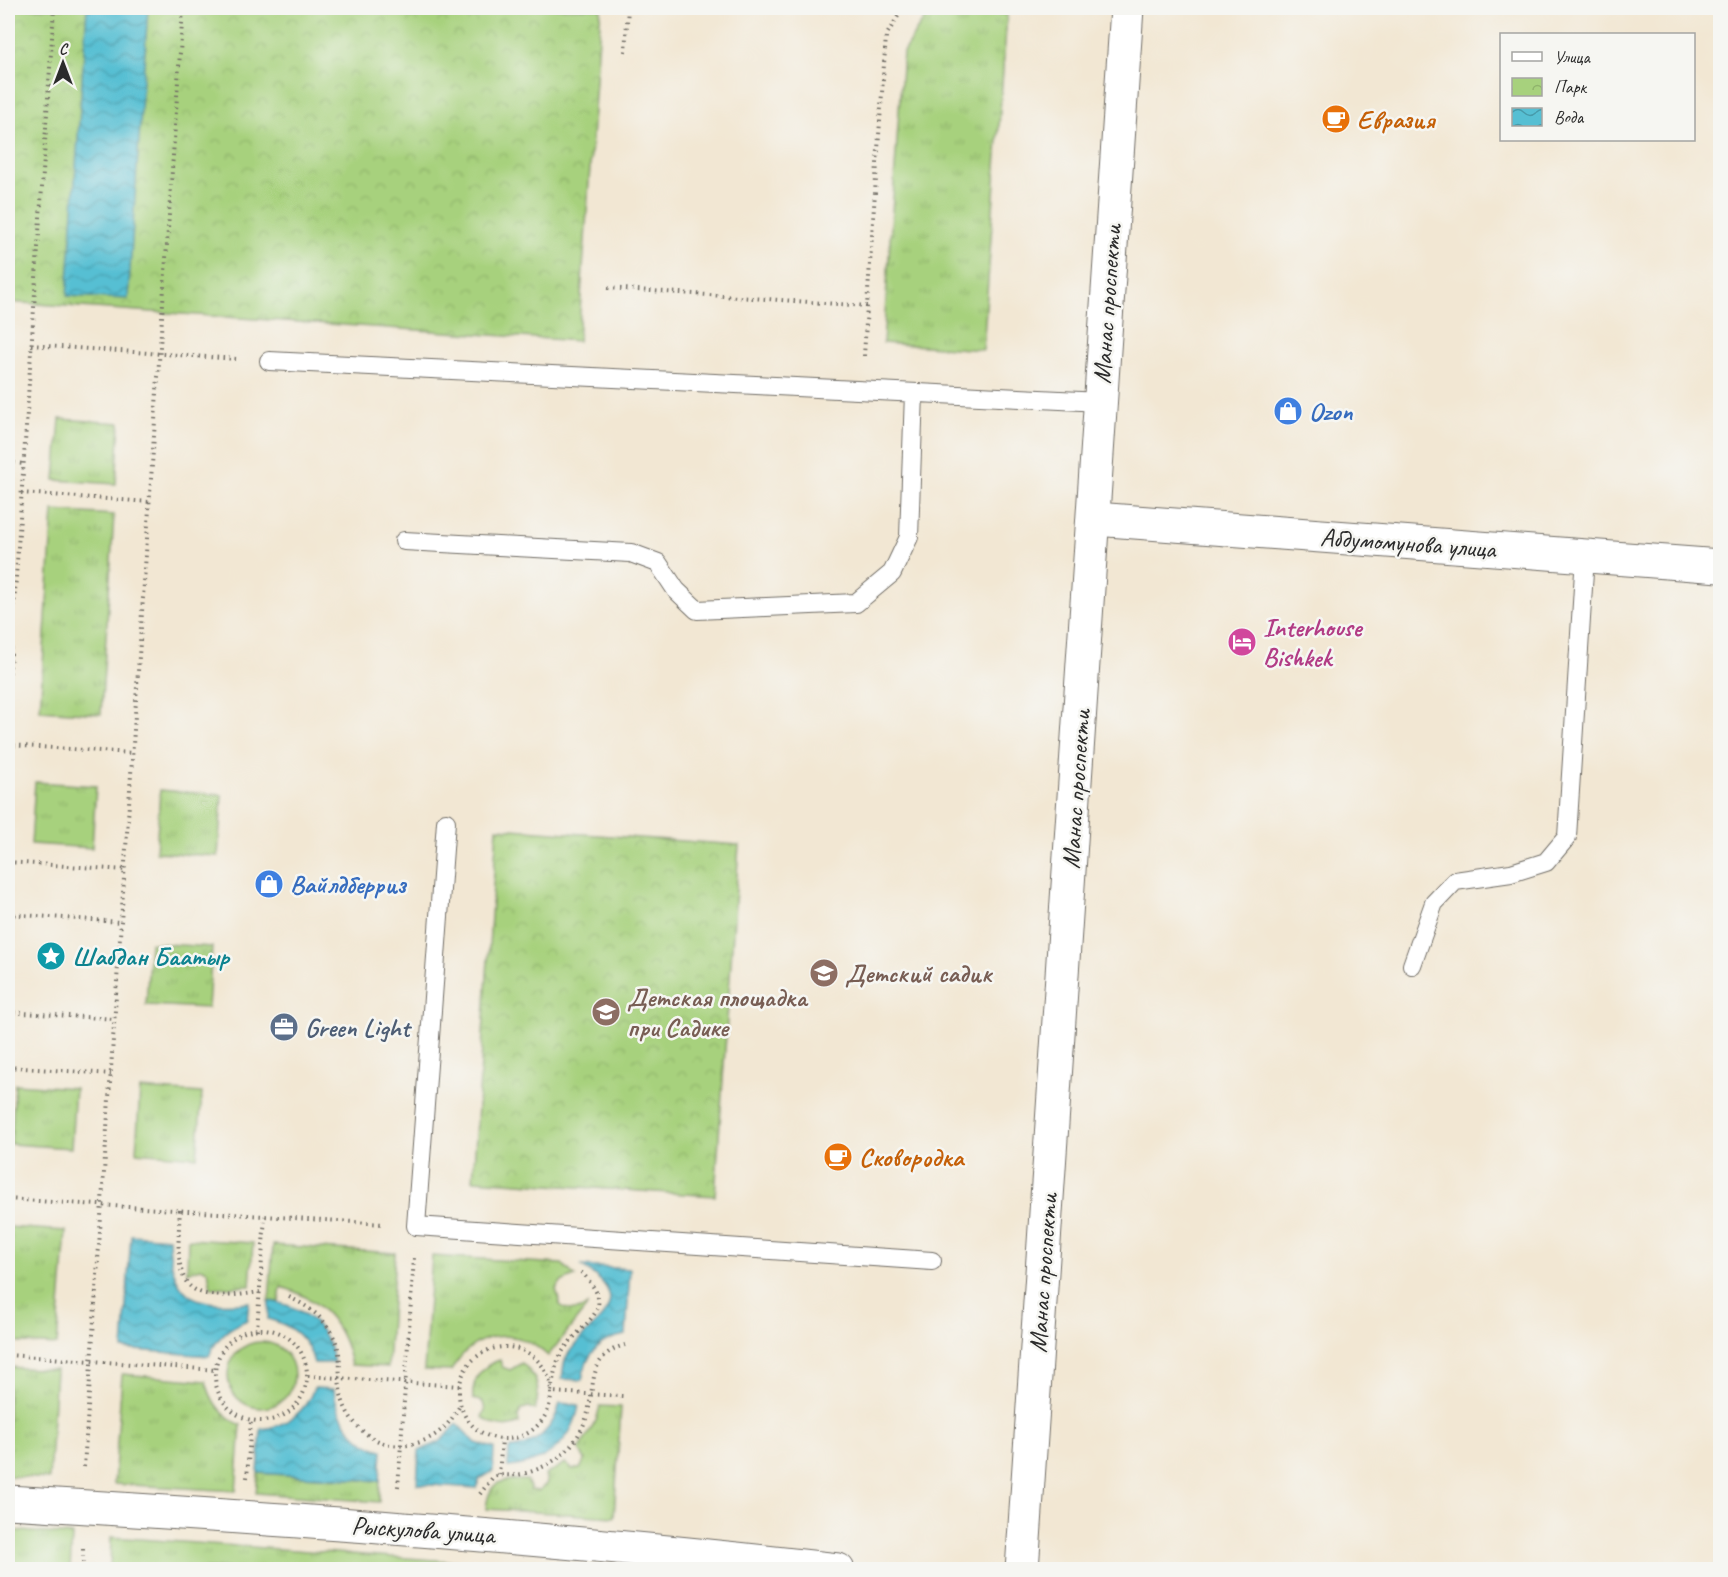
<svg xmlns="http://www.w3.org/2000/svg" width="1728" height="1577" font-family="Caveat,sans-serif">
<style>
.grass{fill:url(#grass-tufts);stroke:#697e54;stroke-width:1.5}
.park{fill:url(#park-crowns);stroke:#697e54;stroke-width:1.5}
.water{fill:url(#water-waves);stroke:#40757f;stroke-width:1.5}
.lines{fill:none;stroke-linecap:round;stroke-linejoin:round}
.lane-casing{stroke:#716d66;stroke-width:20}
.street-casing{stroke:#716d66;stroke-width:35}
.secondary-casing{stroke:#716d66;stroke-width:35}
.primary-casing{stroke:#716d66;stroke-width:35}
.path{stroke:#716d66;stroke-width:4;stroke-dasharray:1.5 4.5;stroke-linecap:butt}
.lane{stroke:#fff;stroke-width:18}
.street{stroke:#fff;stroke-width:33}
.secondary{stroke:#fff;stroke-width:33}
.primary{stroke:#fff;stroke-width:33}
.labels{text-anchor:middle;dominant-baseline:central;stroke-width:5;stroke-linejoin:round;paint-order:stroke}
.food-label{font-size:26px;font-weight:bold;fill:#c56008;stroke:#f6f6f2;text-anchor:start}
.street-label{font-size:26px;fill:#2b2b2b;stroke:#f6f6f2}
.shop-label{font-size:26px;font-weight:bold;fill:#366cbe;stroke:#f6f6f2;text-anchor:start}
.hotel-label{font-size:26px;font-weight:bold;fill:#b23c85;stroke:#f6f6f2;text-anchor:start}
.culture-label{font-size:26px;font-weight:bold;fill:#0d838f;stroke:#f6f6f2;text-anchor:start}
.education-label{font-size:26px;font-weight:bold;fill:#785e54;stroke:#f6f6f2;text-anchor:start}
.service-label{font-size:26px;font-weight:bold;fill:#4e5e75;stroke:#f6f6f2;text-anchor:start}
</style>
<defs>
<pattern id="grass-tufts" width="24" height="20" patternUnits="userSpaceOnUse" patternTransform="scale(1.5)"><rect width="24" height="20" fill="#a7d17d"/><path d="M3 7l-1-3M5 7V3M7 7l1-3M15 17l-1-3M17 17v-4M19 17l1-3" fill="none" stroke="#90b46c"/></pattern>
<pattern id="park-crowns" width="20" height="18" patternUnits="userSpaceOnUse" patternTransform="scale(1.5)"><rect width="20" height="18" fill="#a7d17d"/><path d="M2 6a3 3 0 1 1 6 0M12 15a3 3 0 1 1 6 0" fill="none" stroke="#90b46c"/></pattern>
<pattern id="water-waves" width="16" height="10" patternUnits="userSpaceOnUse" patternTransform="scale(1.5)"><rect width="16" height="10" fill="#56bfd3"/><path d="M0 5q4-4 8 0t8 0" fill="none" stroke="#479bab"/></pattern>
</defs>
<rect width="100%" height="100%" fill="#f6f6f2"/>
<filter id="ink" filterUnits="userSpaceOnUse"><feTurbulence type="fractalNoise" baseFrequency=".0167" numOctaves="2"/><feDisplacementMap in="SourceGraphic" scale="12" xChannelSelector="R" yChannelSelector="G"/><feConvolveMatrix kernelMatrix="1 2 1 2 8 2 1 2 1" color-interpolation-filters="sRGB"/></filter>
<filter id="wash" filterUnits="userSpaceOnUse"><feTurbulence type="fractalNoise" baseFrequency=".008" numOctaves="4" result="noise"/><feDisplacementMap in="SourceGraphic" scale="24" xChannelSelector="R" yChannelSelector="G"/><feGaussianBlur stdDeviation="1.35" result="paint"/><feColorMatrix in="noise" values="0 0 0 0 0 0 0 0 0 0 0 0 0 0 0 0 0 1.4 0 .05"/><feComposite in="paint" operator="in"/></filter>
<g filter="url(#wash)">
<rect width="100%" height="100%" fill="#f2e7d3"/>
<path class="grass" d="M931,8L1007,14L983,350L883,343L903,52Z
M60,419L120,423L116,484L55,480Z
M53,511L114,515L101,714L40,710Z
M35,782L96,786L92,848L31,844Z
M160,790L222,795L218,856L156,852Z
M150,943L212,947L208,1008L146,1005Z
M15,1084L75,1088L71,1148L11,1144Z
M140,1089L202,1093L197,1157L136,1152Z
M8,1227L66,1231L57,1345L8,1342Z
M188,1239L253,1243L250,1286L211,1288L208,1271L201,1268L187,1272Z
M273,1245L395,1253L388,1367L351,1365C343,1324 321,1298 281,1287L279,1302L269,1301Z
M432,1256L562,1264L575,1276L561,1282L556,1289L560,1305C570,1312 579,1313 588,1304L586,1308L548,1356C515,1325 473,1331 451,1371L424,1370Z
M228 1375a33 33 0 1 1 66 0a33 33 0 1 1-66 0Z
M500,1360L502,1367L510,1370L522,1363C538,1377 541,1390 535,1410L529,1407L522,1409L518,1416L519,1423C506,1430 493,1426 482,1417L485,1410L483,1402L473,1399C471,1380 482,1365 500,1360Z
M8,1367L56,1370L49,1479L8,1476Z
M122,1374L206,1381C211,1402 221,1415 241,1425L236,1491L114,1484Z
M600,1406L621,1407L614,1517L486,1509C489,1479 501,1480 527,1480L531,1490L539,1491L547,1483L545,1475L565,1463L572,1469H580L585,1459L579,1450L596,1421Z
M258,1473L380,1481L379,1502L256,1493Z
M8,1530L72,1535L70,1569H8Z
M111,1537L563,1569H110Z"/>
<path class="park" d="M8,8H601L578,341L8,302Z
M497,828L739,845L715,1196L473,1180Z"/>
<path class="water" d="M87,8H148L128,299L67,296Z
M131,1235L169,1238C170,1296 194,1309 249,1302L247,1320C229,1327 217,1337 209,1356L123,1349Z
M581,1266L630,1269L626,1335C599,1339 586,1354 582,1380L562,1379C563,1371 563,1363 567,1356C585,1323 645,1304 581,1266Z
M269,1301C305,1306 328,1328 334,1363H314C308,1338 292,1325 268,1319Z
M314,1388L334,1389C336,1416 354,1443 382,1450L380,1481L258,1473L261,1429C287,1426 305,1413 314,1388Z
M560,1403L579,1405C573,1442 545,1464 508,1467L509,1449C535,1446 554,1429 560,1403Z
M457,1424L476,1443L494,1448L493,1471L480,1479L476,1488L417,1484L419,1451L441,1441Z"/>
</g>
<g filter="url(#ink)">
<g class="lines">
<g class="lane-casing">
<path id="lane" d="M269,361L1101,402
M404,541L631,553L658,563L676,590L697,610L856,603L892,573L909,537L914,393
M446,822L416,1226L932,1261
M1412,965L1434,903L1455,881L1511,873L1546,862L1567,837L1585,556"/>
</g>
<g class="street-casing">
<path id="street" d="M1095,519L1720,566"/>
</g>
<g class="secondary-casing">
<path id="secondary" d="M8,1502C285,1519 561,1538 838,1570"/>
</g>
<g class="primary-casing">
<path id="primary" d="M1022,1570L1127,8"/>
</g>
<path class="path" d="M625,52L628,8
M608,288L867,306L886,36L903,8
M31,345L237,359
M864,356L867,306
M8,462L23,464
M21,493L150,502
M8,697L54,8
M8,745L132,753
M8,862L125,870
M8,914L121,922
M8,1012L115,1019
M8,1067L111,1074
M8,1199L384,1224
M180,1210C175,1284 179,1305 260,1292
M581,1272C618,1309 588,1317 565,1348C555,1361 554,1376 551,1392L623,1396
M289,1297C306,1305 321,1315 331,1332C346,1358 336,1369 341,1394C347,1425 377,1450 408,1445C433,1441 449,1427 460,1405
M215 1375a46 46 0 1 1 92 0a46 46 0 1 1-92 0Z
M257,1330L265,1216
M459 1393a46 46 0 1 1 92 0a46 46 0 1 1-92 0Z
M8,1355L216,1370
M308,1376L459,1386
M84,1467L183,8
M499,1475L502,1439
M247,1478L251,1420
M398,1487L414,1258
M480,1494L493,1477C501,1474 508,1476 516,1475C532,1473 549,1465 562,1455C575,1443 584,1428 588,1412C595,1382 589,1355 625,1345
M83,1549V1570"/>
<use href="#lane" class="lane"/>
<use href="#street" class="street"/>
<use href="#secondary" class="secondary"/>
<use href="#primary" class="primary"/>
</g>
</g>
<defs>
<g id="cafe-disc" transform="scale(1.5)"><circle r="9.5" fill="#e8710a" stroke="#f6f6f2"/><path d="M-5.5-4.5H6V0H3Q3 3.5 0 3.5H-2.5Q-5.5 3.5-5.5 0ZM3-3.2v2h1.7v-2ZM-6 4.5H4V6H-6Z" fill="#fff"/></g>
<g id="shop-disc" transform="scale(1.5)"><circle r="9.5" fill="#3f7fe0" stroke="#f6f6f2"/><path d="M-5-2.5h2.3a2.7 3.5 0 0 1 5.4 0H5L5.5 6h-11ZM-1.5-2.5h3a1.5 2.3 0 0 0-3 0Z" fill="#fff"/></g>
<g id="hotel-disc" transform="scale(1.5)"><circle r="9.5" fill="#d1479c" stroke="#f6f6f2"/><path d="M-6-4.5h1.5V1H6V5H4.5V3h-9V5H-6ZM-4 0a1.8 1.8 0 1 1 3.6 0ZM.5 0V-2.5h3Q6-2.5 6 0Z" fill="#fff"/></g>
<g id="sight-disc" transform="scale(1.5)"><circle r="9.5" fill="#0f9aa8" stroke="#f6f6f2"/><path d="M0-6L1.8-2.2L6-1.7L2.9 1.2L3.7 5.4L0 3.3L-3.7 5.4L-2.9 1.2L-6-1.7L-1.8-2.2Z" fill="#fff"/></g>
<g id="school-disc" transform="scale(1.5)"><circle r="9.5" fill="#8d6e63" stroke="#f6f6f2"/><path d="M0-5L7-2L0 1L-7-2ZM-4 1L0 2.5L4 1V4Q0 6-4 4Z" fill="#fff"/></g>
<g id="office-disc" transform="scale(1.5)"><circle r="9.5" fill="#5c6f8a" stroke="#f6f6f2"/><path d="M-6-3h4V-5.5h4V-3h4V5H-6ZM-1-4.5V-3h2v-1.5ZM-6 0V1H6V0Z" fill="#fff"/></g>
</defs>
<g fill-rule="evenodd">
<use href="#cafe-disc" x="1336" y="119"/>
<use href="#shop-disc" x="1288" y="411"/>
<use href="#hotel-disc" x="1242" y="642"/>
<use href="#shop-disc" x="269" y="884"/>
<use href="#sight-disc" x="51" y="956"/>
<use href="#school-disc" x="824" y="973"/>
<use href="#school-disc" x="606" y="1012"/>
<use href="#office-disc" x="284" y="1027"/>
<use href="#cafe-disc" x="838" y="1157"/>
</g>
<g class="labels">
<g class="food-label">
<text x="1357" y="119">Евразия</text>
<text x="859" y="1157">Сковородка</text>
</g>
<g class="street-label">
<text transform="translate(1107 304) rotate(-86)">Манас проспекти</text>
<text transform="translate(1408 543) rotate(4)">Абдумомунова улица</text>
<text transform="translate(1076 789) rotate(-86)">Манас проспекти</text>
<text transform="translate(1043 1273) rotate(-86)">Манас проспекти</text>
<text transform="translate(423 1530) rotate(4)">Рыскулова улица</text>
</g>
<g class="shop-label">
<text x="1309" y="411">Ozon</text>
<text x="290" y="884">Вайлдберриз</text>
</g>
<g class="hotel-label">
<text x="1263" y="627">Interhouse<tspan x="1263" dy="30">Bishkek</tspan></text>
</g>
<g class="culture-label">
<text x="72" y="956">Шабдан Баатыр</text>
</g>
<g class="education-label">
<text x="845" y="973">Детский садик</text>
<text x="627" y="997">Детская площадка<tspan x="627" dy="30">при Садике</tspan></text>
</g>
<g class="service-label">
<text x="305" y="1027">Green Light</text>
</g>
</g>
<rect width="1728" height="1577" fill="none" stroke="#f6f6f2" stroke-width="30"/>
<rect x="1500" y="33" width="195" height="108" fill="#f6f6f2" stroke="#a5a5a2" stroke-width="1.5"/>
<rect x="1512" y="52" width="30" height="9" fill="#ffffff" stroke="#a5a5a2" stroke-width="1.5"/>
<text x="1554" y="63" font-size="18" fill="#2b2b2b">Улица</text>
<rect x="1512" y="78" width="30" height="18" fill="url(#park-crowns)" stroke="#a5a5a2" stroke-width="1.5"/>
<text x="1554" y="93" font-size="18" fill="#2b2b2b">Парк</text>
<rect x="1512" y="108" width="30" height="18" fill="url(#water-waves)" stroke="#a5a5a2" stroke-width="1.5"/>
<text x="1554" y="123" font-size="18" fill="#2b2b2b">Вода</text>
<g transform="translate(63 63)" stroke="#f6f6f2" stroke-width="4.5" paint-order="stroke">
<path d="M0-4.5L10 22L0 15L-10 22Z" fill="#2b2b2b"/>
<text y="-9" font-size="16" font-weight="bold" text-anchor="middle" fill="#2b2b2b">С</text>
</g>
</svg>
